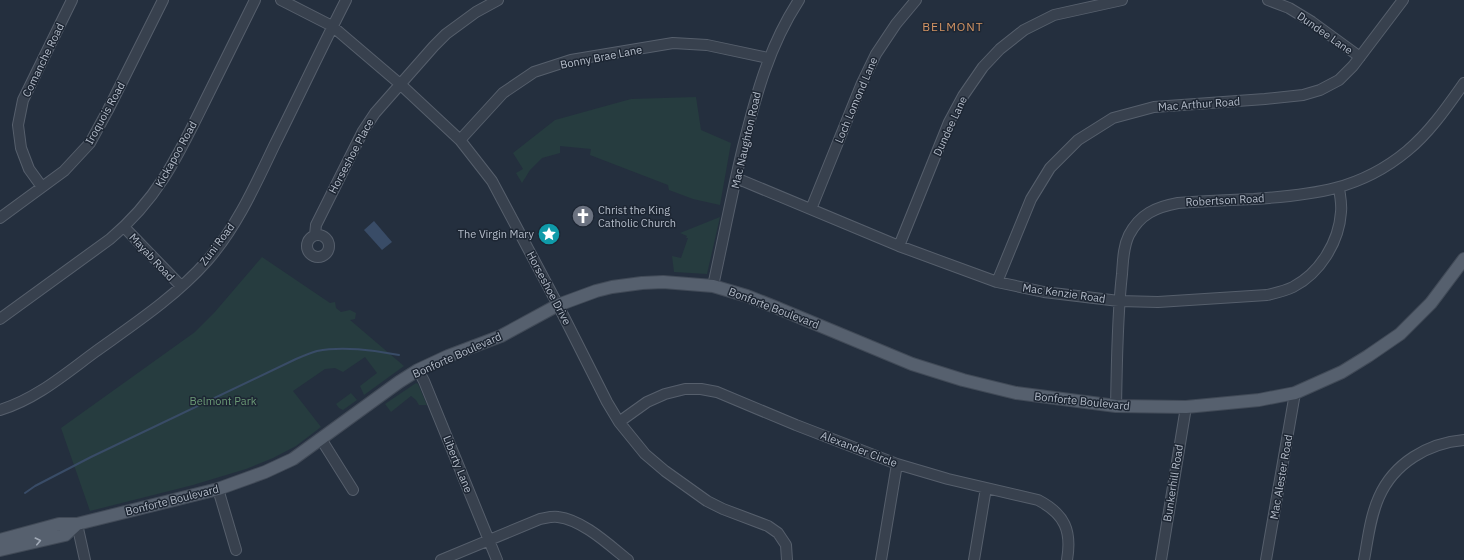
<svg xmlns="http://www.w3.org/2000/svg" width="1464" height="560" font-family="'IBM Plex Sans',sans-serif">
<style>
.green{fill:#263c3f}
.water{fill:#394c67}
.lines{fill:none;stroke-linecap:round;stroke-linejoin:round}
.stream{stroke:#394c67;stroke-width:2}
.minor-casing{stroke:#565f6c;stroke-width:12}
.major-casing{stroke:#414a57;stroke-width:14}
.minor{stroke:#38414e;stroke-width:10}
.major{stroke:#56606e;stroke-width:12}
.oneway{stroke:#a1aab7}
.labels{text-anchor:middle;dominant-baseline:central;stroke-width:3;stroke-linejoin:round;paint-order:stroke}
.street-label{font-size:11px;fill:#b4bcc9;stroke:#1d2633}
.poi-label{font-size:11px;fill:#b4bcc9;stroke:#1d2633;text-anchor:start}
.park-label{font-size:11px;fill:#6b9a76;stroke:#1d2633}
.neighbourhood-label{font-size:12px;letter-spacing:1px;fill:#d59563;stroke:#1d2633}
</style>
<rect width="100%" height="100%" fill="#242f3e"/>
<path class="green" d="M696,97L701,130L731,143L720,205L693,199L669,190L668,185L590,155L591,149L560,146V153L542,158L530,170L522,183L516,173L523,169L513,153L555,120L631,99Z
M720,217L707,274L674,272L672,256L681,258L688,238H686L687,236L680,233Z
M262,257L330,303L335,302L336,308L341,312L350,310L356,313L355,319L350,320L404,366L364,395L360,386L377,373L365,357L343,372L335,368L325,369L293,391L321,427L296,446L273,458L246,469L193,485L90,511L61,428L195,332L214,313Z
M416,383L418,384L427,405H419L416,400L411,396L391,412L385,404Z
M351,393L357,400L343,410L339,408L336,404Z"/>
<path class="water" d="M374,221L392,242L382,250L364,230Z"/>
<g class="lines">
<path class="stream" d="M25,493L35,486L91,457L296,359C303,356 310,353 317,351C341,346 375,350 399,355"/>
<g class="minor-casing">
<path id="minor" d="M281,0L332,26L400,84L460,140L492,181L558,305L607,402L619,422L645,454L665,471L707,501L723,509L768,526L778,533L786,545L787,560
M1268,0L1289,8L1312,22L1360,57
M460,140L503,93L534,72L571,60L673,43L707,45L768,58
M736,178L899,246L997,282L1044,292L1119,301L1158,302L1267,295C1276,293 1285,291 1293,287C1320,273 1339,242 1341,212C1342,204 1340,196 1339,188
M42,187L29,169L21,148L18,125L23,100L72,0
M811,209L862,83L876,54L896,24L916,0
M0,218L64,171L90,143L108,110L163,0
M124,227L181,286
M315,235L316,225L363,131L375,113L434,46L446,34L476,12L498,0
M307 246a11 11 0 1 1 22 0a11 11 0 1 1-22 0Z
M899,246L949,122L963,96L983,67L1000,49L1024,30L1054,15L1122,0
M997,282L1031,199L1050,168L1078,140L1113,118L1154,107L1265,99L1303,95L1320,90L1339,80L1353,66L1403,0
M713,286C723,240 732,193 743,147C756,95 769,46 799,0
M0,319L110,239C158,199 178,156 205,101C222,67 238,34 255,0
M418,370L424,381L497,560
M1116,406C1117,362 1117,318 1122,274C1123,261 1123,247 1129,235C1140,214 1156,207 1178,203C1203,201 1228,200 1254,199C1313,195 1360,190 1407,151C1430,132 1447,107 1464,83
M0,410C36,399 65,374 95,352C134,324 175,297 207,261C236,228 255,186 274,146C298,98 321,49 346,0
M619,422L647,402L665,394L685,389H701L717,392L796,425L897,464L948,479L1038,500C1065,514 1072,531 1067,560
M321,439L353,490
M218,489L236,550
M77,524L85,560
M441,560L540,519C546,518 552,516 558,517C583,520 609,545 628,560
M881,560L897,464
M974,560L986,488
M1161,560L1186,407
M1266,560L1295,393
M1364,560C1368,539 1370,517 1379,497C1394,463 1428,443 1464,440"/>
</g>
<g class="major-casing">
<path id="major" d="M0,540L59,524H77L218,489L265,472L293,459L399,382L418,370L448,356L501,336L558,305L596,291L612,287L642,283L663,282L713,286L747,296L775,307L912,364L963,380L1016,393L1116,406L1186,407L1259,400L1295,393L1342,372L1368,356L1400,334L1431,303L1464,259
M0,550L65,535L77,524"/>
</g>
<use href="#minor" class="minor"/>
<use href="#major" class="major"/>
</g>
<defs><path id="oneway-chevron" d="M-2-3.5L2.5 0L-2 3.5" fill="none" stroke-width="1.6" stroke-linecap="round" stroke-linejoin="round"/></defs>
<use class="oneway" href="#oneway-chevron" transform="translate(38 541) rotate(-13)"/>
<defs>
<g id="church-disc" transform="scale(1.15)"><circle r="9.5" fill="#6b7280" stroke="#1d2633"/><path d="M-1.2-6h2.4v3.5h3.3v2.4h-3.3V6h-2.4V-.1h-3.3v-2.4h3.3Z" fill="#fff"/></g>
<g id="sight-disc" transform="scale(1.15)"><circle r="9.5" fill="#0f9aa8" stroke="#1d2633"/><path d="M0-6L1.8-2.2L6-1.7L2.9 1.2L3.7 5.4L0 3.3L-3.7 5.4L-2.9 1.2L-6-1.7L-1.8-2.2Z" fill="#fff"/></g>
</defs>
<g fill-rule="evenodd">
<use href="#church-disc" x="583" y="216"/>
<use href="#sight-disc" x="549" y="234"/>
</g>
<g class="labels">
<g class="street-label">
<text transform="translate(1325 33) rotate(35)">Dundee Lane</text>
<text transform="translate(601 57) rotate(-11)">Bonny Brae Lane</text>
<text transform="translate(43 60) rotate(-64)">Comanche Road</text>
<text transform="translate(856 100) rotate(-67)">Loch Lomond Lane</text>
<text transform="translate(1199 104) rotate(-4)">Mac Arthur Road</text>
<text transform="translate(105 113) rotate(-61)">Iroquois Road</text>
<text transform="translate(950 126) rotate(-65)">Dundee Lane</text>
<text transform="translate(746 140) rotate(-77)">Mac Naughton Road</text>
<text transform="translate(176 154) rotate(-61)">Kickapoo Road</text>
<text transform="translate(351 156) rotate(-62)">Horseshoe Place</text>
<text transform="translate(1225 200) rotate(-3)">Robertson Road</text>
<text transform="translate(217 244) rotate(-53)">Zuni Road</text>
<text transform="translate(152 257) rotate(47)">Mayab Road</text>
<text transform="translate(549 288) rotate(62)">Horseshoe Drive</text>
<text transform="translate(1064 293) rotate(8)">Mac Kenzie Road</text>
<text transform="translate(774 308) rotate(21)">Bonforte Boulevard</text>
<text transform="translate(457 355) rotate(-24)">Bonforte Boulevard</text>
<text transform="translate(1082 401) rotate(6)">Bonforte Boulevard</text>
<text transform="translate(859 449) rotate(21)">Alexander Circle</text>
<text transform="translate(458 464) rotate(68)">Liberty Lane</text>
<text transform="translate(1281 477) rotate(-80)">Mac Alester Road</text>
<text transform="translate(1173 483) rotate(-81)">Bunkerhill Road</text>
<text transform="translate(172 500) rotate(-14)">Bonforte Boulevard</text>
</g>
<g class="poi-label">
<text x="598" y="210">Christ the King<tspan x="598" dy="13">Catholic Church</tspan></text>
<text x="534" y="234" text-anchor="end">The Virgin Mary</text>
</g>
<g class="park-label">
<text x="223" y="401">Belmont Park</text>
</g>
<g class="neighbourhood-label">
<text x="953" y="26">BELMONT</text>
</g>
</g>
</svg>
